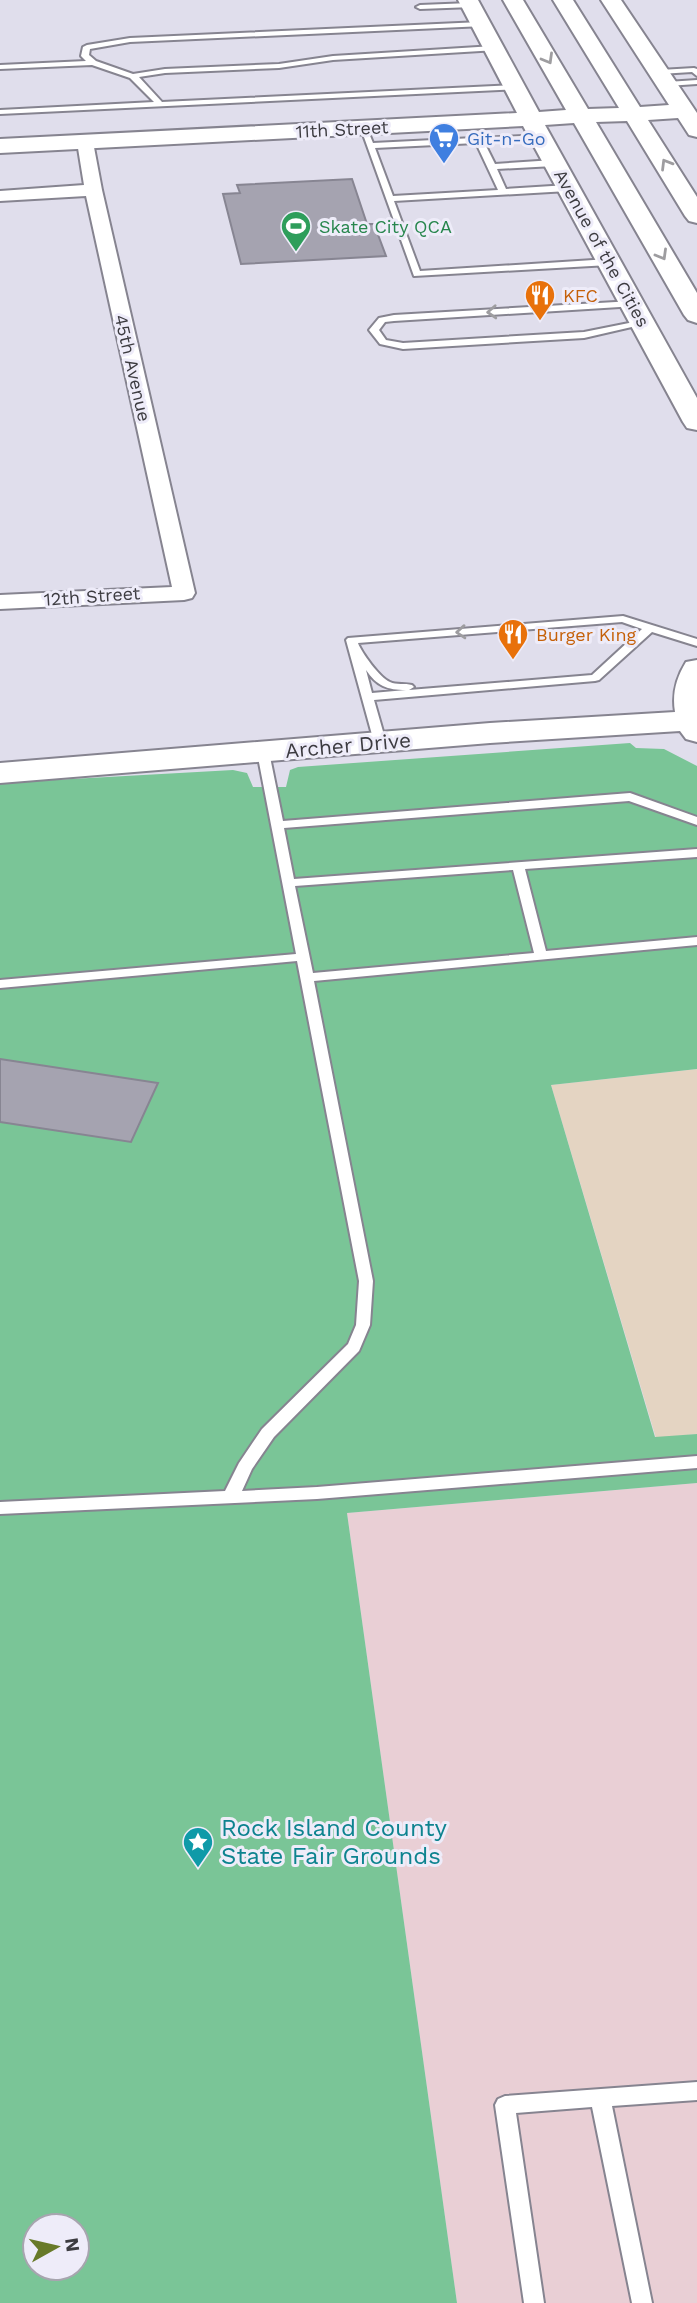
<svg xmlns="http://www.w3.org/2000/svg" width="697" height="2303" font-family="'Work Sans',sans-serif">
<style>
.commercial{fill:#e9cfd5}
.industrial{fill:#e4d4c2}
.green{fill:#7ac597;fill-rule:evenodd}
.building{fill:#a5a3b0;stroke:#878592;stroke-width:2}
.lines{fill:none;stroke-linecap:round;stroke-linejoin:round}
.lane-casing{stroke:#868490;stroke-width:4}
.street-casing{stroke:#868490;stroke-width:4}
.secondary-casing{stroke:#868490;stroke-width:4}
.lane{fill:#fff;fill-rule:evenodd}
.street{fill:#fff;fill-rule:evenodd}
.secondary{fill:#fff;fill-rule:evenodd}
.oneway{stroke:#9e9da0}
.labels{text-anchor:middle;dominant-baseline:central;stroke-width:6;stroke-linejoin:round;paint-order:stroke}
.far-street-label{font-size:18px;fill:#3c3b40;stroke:#eeecf9}
.far-shop-label{font-size:18px;fill:#366cbe;stroke:#eeecf9;text-anchor:start}
.far-leisure-label{font-size:18px;fill:#27864d;stroke:#eeecf9;text-anchor:start}
.far-food-label{font-size:18px;fill:#c56008;stroke:#eeecf9;text-anchor:start}
.street-label{font-size:21px;fill:#3c3b40;stroke:#eeecf9}
.near-culture-label{font-size:24px;fill:#0d838f;stroke:#eeecf9;text-anchor:start}
</style>
<rect width="100%" height="100%" fill="#e0deec"/>
<path class="commercial" d="M697,1483V2303H457L347,1513Z"/>
<path class="industrial" d="M697,1069V1434L656,1438L551,1085Z"/>
<path class="green" d="M630,743L636,748L664,749L697,766V1069L551,1085L655,1437L697,1434V1483L347,1513L457,2303H0V783L233,770L247,773L253,787H286L290,770L298,767ZM35,2226H77V2268H35Z"/>
<path class="building" d="M352,179L367,224H374L386,256L241,264L223,194L240,193L237,185Z
M0,1059L158,1083L131,1142L0,1122Z"/>
<g class="lines">
<g class="lane-casing">
<path id="lane" d="M470,3L474,5L473,7L420,9L416,7L420,5Z
M481,22H484V26L130,42L90,49L89,55L96,61L133,74L165,69L279,64L333,56L494,46L498,48L497,50L333,60L279,68L165,73L139,77L162,102L515,85L519,87L518,89L0,114V110L154,102L130,78L92,65L0,69V65L86,61L81,56L83,47L87,45L130,38Z
M694,68L697,69V76L692,72L660,74L656,72L660,70Z
M697,80V84L667,86L663,84L667,82Z
M360,126H366L373,143L474,138L472,133L476,131L482,138L543,135V139H540L484,142L495,164L554,160L558,163L554,166L497,169L506,189L568,185L572,188L568,191L394,201L420,271L609,259L613,262L609,265L414,276ZM476,143L498,190L393,196L375,148Z
M633,301L636,302V306L394,321L385,322L379,330L386,340L403,343L584,332L644,320L649,323L584,338L403,349L380,344L369,330L379,318L394,315Z
M623,616L697,639V646L652,632L599,680L595,681L374,700L386,742L380,746L374,742L346,640L348,638ZM622,622L642,629L592,675L409,690L414,687L412,685C405,683 396,685 390,682C380,678 361,652 358,643ZM366,670C377,686 387,690 406,690L372,693Z
M263,748L269,752L283,821L630,793L697,817V825L629,801L284,828L294,879L697,849V857L525,869L546,951L697,937V945L314,981L373,1281L370,1325L359,1351L274,1437L252,1469L242,1491L317,1487L697,1456V1468L317,1499L0,1514V1502L225,1491L239,1463L262,1429L348,1344L356,1325L359,1281L297,961L0,988V980L296,954L257,752ZM513,870L534,953L313,973L295,886Z
M697,2082V2100L612,2106L652,2303H632L592,2107L516,2113L544,2303H524L495,2105L498,2099L505,2096Z"/>
</g>
<g class="street-casing">
<path id="street" d="M85,137L93,142L102,190L195,593L192,598L184,600L0,609V595L172,587L86,196L0,201V191L84,185L77,142Z"/>
</g>
<g class="secondary-casing">
<path id="secondary" d="M458,0H478L539,112L566,110L503,0H523L588,109L619,108L553,0H573L640,107L669,105L601,0H621L697,113V137L689,135L678,118L648,120L697,197V223L689,221L685,216L627,121L596,122L697,293V323L688,320L684,315L574,123L545,125L697,398V430L687,428L683,422L523,126L0,153V139L517,113Z
M697,660V742L686,739L680,731L490,743L0,783V763L490,723L675,712C672,694 676,678 686,662Z"/>
</g>
<use href="#lane" class="lane"/>
<use href="#street" class="street"/>
<use href="#secondary" class="secondary"/>
</g>
<defs><path id="oneway-chevron" d="M-2-3.5L2.5 0L-2 3.5" fill="none" stroke-width="1.6" stroke-linecap="round" stroke-linejoin="round" transform="scale(1.75)"/></defs>
<g class="oneway">
<use href="#oneway-chevron" transform="translate(548 59) rotate(60)"/>
<use href="#oneway-chevron" transform="translate(666 164) rotate(-121)"/>
<use href="#oneway-chevron" transform="translate(662 255) rotate(60)"/>
<use href="#oneway-chevron" transform="translate(492 312) rotate(177)"/>
<use href="#oneway-chevron" transform="translate(461 632) rotate(176)"/>
</g>
<defs>
<g id="supermarket-pin" transform="scale(1.575)"><path d="M0 17L-7.5 6A9.5 9.5 0 1 1 7.5 6Z" fill="#3f7fe0" stroke="#eeecf9"/><path d="M-6-5.5h2.5l.6 2H6L4.5 2H-2.5L-4.4-4H-6ZM-1.5 3.2a1.3 1.3 0 1 0 .1 0ZM3 3.2a1.3 1.3 0 1 0 .1 0Z" fill="#fff"/></g>
<g id="stadium-pin" transform="scale(1.575)"><path d="M0 17L-7.5 6A9.5 9.5 0 1 1 7.5 6Z" fill="#2e9e5b" stroke="#eeecf9"/><path d="M0-5a6.5 5 0 1 0 0 10a6.5 5 0 1 0 0-10ZM-3.5-1.8h7v3.6h-7Z" fill="#fff"/></g>
<g id="restaurant-pin" transform="scale(1.575)"><path d="M0 17L-7.5 6A9.5 9.5 0 1 1 7.5 6Z" fill="#e8710a" stroke="#eeecf9"/><path d="M-5-6h1v4h1v-4h1v4h1v-4h1v5L-1.5 .5V6h-2V.5L-5-1ZM5-6V6H3V1.5H1.5Q1.5-4 5-6Z" fill="#fff"/></g>
<g id="sight-pin" transform="scale(1.575)"><path d="M0 17L-7.5 6A9.5 9.5 0 1 1 7.5 6Z" fill="#0f9aa8" stroke="#eeecf9"/><path d="M0-6L1.8-2.2L6-1.7L2.9 1.2L3.7 5.4L0 3.3L-3.7 5.4L-2.9 1.2L-6-1.7L-1.8-2.2Z" fill="#fff"/></g>
</defs>
<g fill-rule="evenodd">
<use href="#supermarket-pin" x="444" y="138"/>
<use href="#stadium-pin" x="296" y="226"/>
<use href="#restaurant-pin" x="540" y="295"/>
<use href="#restaurant-pin" x="513" y="634"/>
<use href="#sight-pin" x="198" y="1842"/>
</g>
<g class="labels">
<g class="far-street-label">
<text transform="translate(342 129) rotate(-3)">11th Street</text>
<text transform="translate(602 248) rotate(61)">Avenue of the Cities</text>
<text transform="translate(133 368) rotate(77)">45th Avenue</text>
<text transform="translate(92 596) rotate(-4)">12th Street</text>
</g>
<g class="far-shop-label">
<text x="467" y="138">Git-n-Go</text>
</g>
<g class="far-leisure-label">
<text x="319" y="226">Skate City QCA</text>
</g>
<g class="far-food-label">
<text x="563" y="295">KFC</text>
<text x="536" y="634">Burger King</text>
</g>
<g class="street-label">
<text transform="translate(348 745) rotate(-5)">Archer Drive</text>
</g>
<g class="near-culture-label">
<text x="221" y="1828">Rock Island County<tspan x="221" dy="28">State Fair Grounds</tspan></text>
</g>
</g>
<g transform="translate(56 2247) rotate(82)"><circle r="33" fill="#eeecf9" stroke="#a7a5af" stroke-width="2"/>
<path d="M0-5L12 26L0 18L-12 26Z" fill="#687a29"/>
<text y="-10" font-size="19" font-weight="bold" text-anchor="middle" fill="#3c3b40">N</text>
</g>
</svg>
